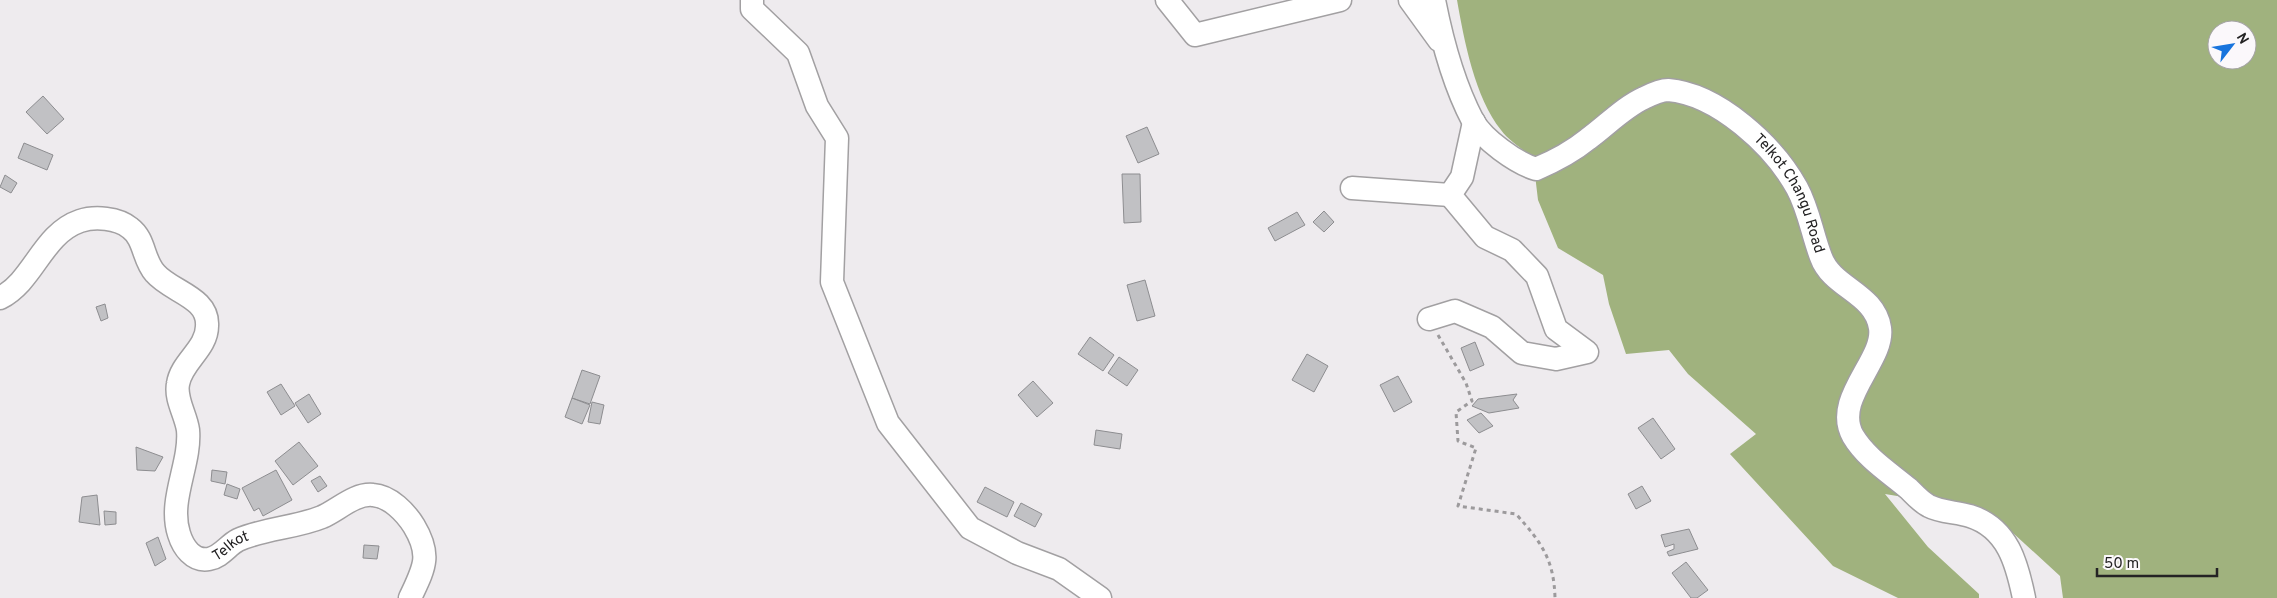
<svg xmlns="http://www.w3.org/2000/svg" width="2277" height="598" font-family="Overpass,sans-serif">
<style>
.forest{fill:#a0b27e;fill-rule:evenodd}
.building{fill:#c1c1c4;stroke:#8d8d90}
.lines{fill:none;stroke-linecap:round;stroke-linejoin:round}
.minor-casing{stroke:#a2a0a2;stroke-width:25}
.path{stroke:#9c9a9c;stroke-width:3;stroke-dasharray:4 4;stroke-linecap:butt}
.minor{stroke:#fff;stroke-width:22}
.labels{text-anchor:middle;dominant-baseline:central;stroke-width:5;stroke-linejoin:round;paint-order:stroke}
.street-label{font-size:15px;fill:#242324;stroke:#fbf8fb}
</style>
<rect width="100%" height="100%" fill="#eeebee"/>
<path class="forest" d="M1457,0H2277V598H2063L2060,576L1989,511L1885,494L1928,547L1979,594V598H1898L1833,566L1730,454L1756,434L1688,374L1669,350L1626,354L1609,304L1603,275L1558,248L1538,200L1533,158C1523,149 1509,141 1501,130C1475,98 1464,40 1457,0ZM2217,30H2247V60H2217Z"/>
<path class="building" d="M43,96L64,119L47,134L26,112Z
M1147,127L1159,154L1138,163L1126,136Z
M24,143L53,155L47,170L18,158Z
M1122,174H1140L1141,222L1124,223Z
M5,175L17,183L11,193L0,187Z
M1324,211L1334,222L1324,232L1313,222Z
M1297,212L1305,225L1275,241L1268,228Z
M1145,280L1155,316L1137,321L1127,285Z
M105,304L108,318L101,321L96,307Z
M1090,337L1114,355L1103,371L1078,354Z
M1475,342L1484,365L1470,371L1461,348Z
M1307,354L1328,366L1314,392L1292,380Z
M1119,357L1138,370L1127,386L1108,373Z
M582,370L600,376L590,404L572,398Z
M1398,376L1412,402L1394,412L1380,385Z
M1033,381L1053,403L1037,417L1018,395Z
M281,384L295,406L281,415L267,392Z
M309,394L321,414L308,423L295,403Z
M1517,394L1513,400L1519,408L1489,413L1472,406L1478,399Z
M572,398L590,405L582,424L565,417Z
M592,402L604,405L600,424L588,422Z
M1481,413L1493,426L1479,433L1467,420Z
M1653,418L1675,449L1661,459L1638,428Z
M1096,430L1122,434L1120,449L1094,445Z
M299,442L318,466L293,485L275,461Z
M136,447L163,457L155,471L137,470Z
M212,470L227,472L225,484L211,481Z
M276,470L292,500L263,516L259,508L254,511L242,488Z
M320,476L327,486L318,492L311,481Z
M227,484L240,489L237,499L224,495Z
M1642,486L1651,501L1636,509L1628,494Z
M985,487L1014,502L1007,517L977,502Z
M97,495L100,525L79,522L82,497Z
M1021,503L1042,514L1035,527L1014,516Z
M104,511L116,512V524L105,525Z
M1689,529L1698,549L1669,556L1667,552L1674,549V544L1665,547L1661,535Z
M158,537L166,559L155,566L146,543Z
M364,545L379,546L377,559L363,558Z
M1686,562L1708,590L1697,598H1691L1672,573Z"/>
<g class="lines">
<g class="minor-casing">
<g id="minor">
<path d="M752,0V9L798,53L817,106L837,138L832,282L888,423L970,528L1017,553L1059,569L1100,598"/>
<path d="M1167,0L1195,35L1340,0"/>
<path d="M1410,0L1439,40"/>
<path id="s1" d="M1434,0C1442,41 1453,83 1473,121C1483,139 1516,163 1536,169C1555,161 1572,152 1588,139C1606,126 1624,107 1644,98C1650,95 1661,90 1668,90C1718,94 1774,146 1797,188C1809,210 1812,234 1821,257C1832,288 1875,293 1880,328C1885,360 1832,399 1853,436C1866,458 1890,473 1909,489C1915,495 1921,502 1929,506C1940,512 1957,512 1970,516C2008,528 2017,564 2024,598"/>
<path d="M1352,188L1450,195"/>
<path id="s2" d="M0,298C34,281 42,234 80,221C95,216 118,218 130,228C145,239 143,260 155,273C171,292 209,297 207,326C207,349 181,362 178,384C175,399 186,415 188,430C191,464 168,500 179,534C183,547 193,562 209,559C221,557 228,545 238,540C265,528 295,528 322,517C338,510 355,493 373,495C390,496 406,513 414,526C432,556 424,568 410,598"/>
<path d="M1429,319L1455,311L1492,327L1522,353L1556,359L1587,352L1556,329L1537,276L1512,250L1485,237L1450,195L1462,177L1474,122"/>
</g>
</g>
<path class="path" d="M1438,335L1466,383L1472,401L1456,412L1458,441L1476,448L1458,506L1516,514C1541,542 1554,559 1555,598"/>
<use href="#minor" class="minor"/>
</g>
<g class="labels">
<g class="street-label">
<text stroke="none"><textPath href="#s1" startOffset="532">Telkot Changu Road</textPath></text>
<text stroke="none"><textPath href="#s2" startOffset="582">Telkot</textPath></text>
</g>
</g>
<g transform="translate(2232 45) rotate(59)"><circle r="24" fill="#fbf8fb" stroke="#a5a3a5"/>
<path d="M0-4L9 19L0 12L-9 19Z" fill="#1874dd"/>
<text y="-8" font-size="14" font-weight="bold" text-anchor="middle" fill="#242324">N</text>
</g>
<path d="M2097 568v8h120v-8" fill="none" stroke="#242324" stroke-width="2.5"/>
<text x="2104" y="568" font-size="15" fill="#242324" stroke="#fbf8fb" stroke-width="4" paint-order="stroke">50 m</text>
</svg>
